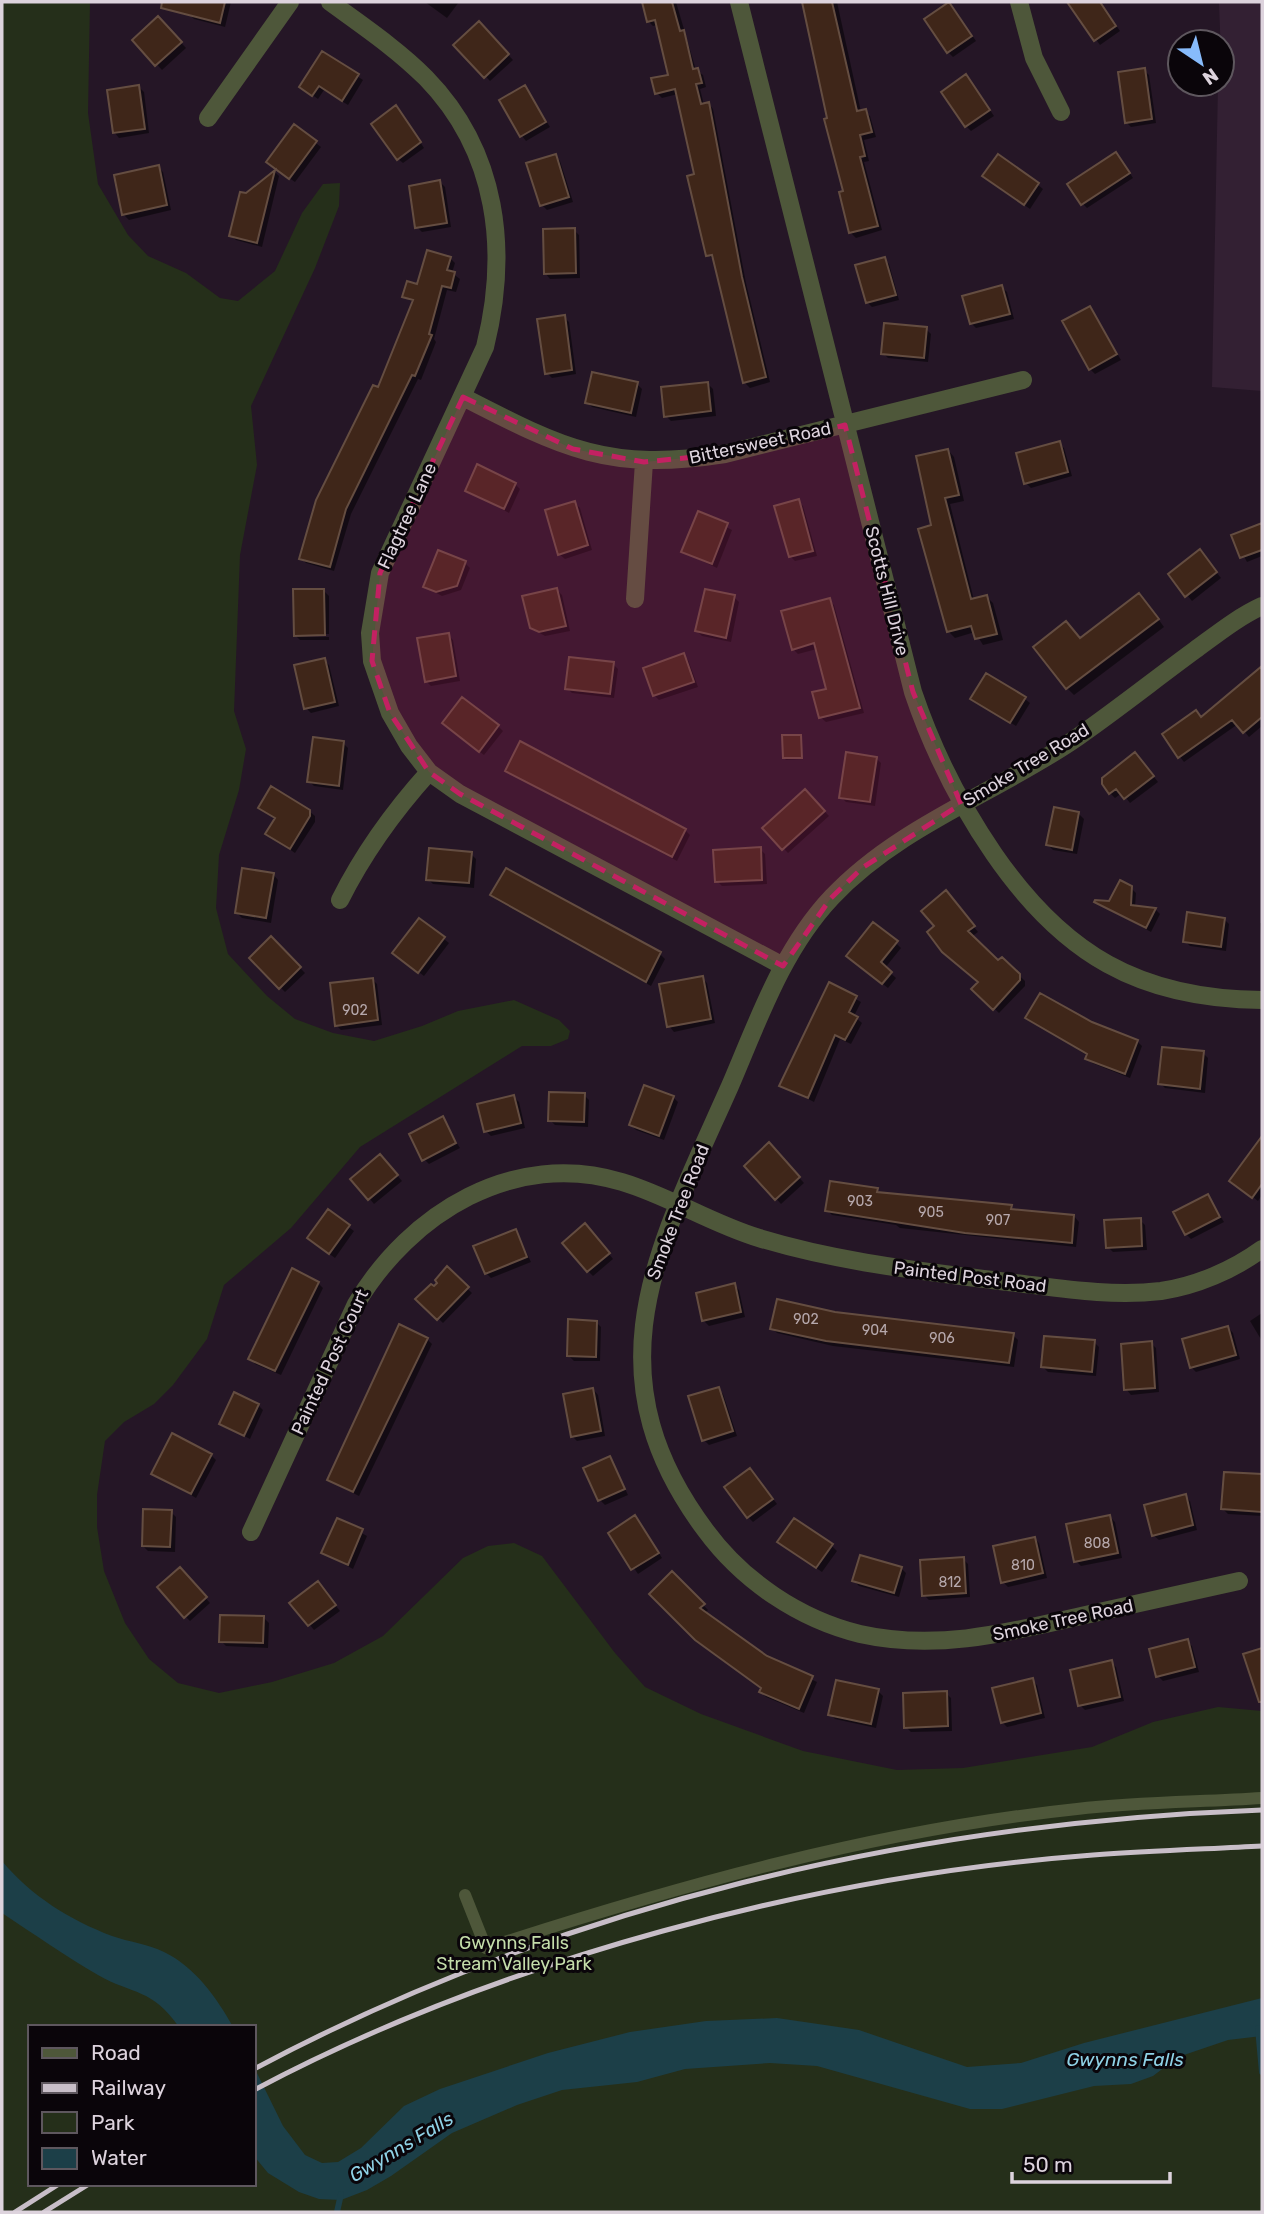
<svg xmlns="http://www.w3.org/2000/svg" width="1264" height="2214" font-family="Rubik,sans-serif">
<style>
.built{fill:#332033}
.green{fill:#252f1a;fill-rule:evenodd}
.water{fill:#1c3f48}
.shadow{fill:#0007}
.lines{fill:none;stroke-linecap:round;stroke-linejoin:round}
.stream{stroke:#1c3f48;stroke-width:6}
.building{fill:#3f2619;stroke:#644d41;stroke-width:2}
.lane{stroke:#4e573a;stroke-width:12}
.street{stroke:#4e573a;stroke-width:18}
.rail{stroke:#c8bec8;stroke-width:5}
.marked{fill:#c32162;fill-opacity:0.2;stroke:#c32162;stroke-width:5;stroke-dasharray:14 9;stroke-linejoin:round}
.labels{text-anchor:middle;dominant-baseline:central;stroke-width:6;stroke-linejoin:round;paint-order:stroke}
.number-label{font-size:14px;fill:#b6a8ac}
.street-label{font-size:18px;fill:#ddd3dd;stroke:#0a050a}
.park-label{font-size:18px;fill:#c4ddaa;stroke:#0a050a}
.water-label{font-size:19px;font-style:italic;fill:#8fd2e6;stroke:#0a050a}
</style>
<rect width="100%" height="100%" fill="#251626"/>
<path class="built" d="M1219,2H1262V391L1212,387L1218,84H1222Z"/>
<path class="green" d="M2,2H90L88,113L98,184L128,235L148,256L186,273L220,298L238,301L275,271L302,213L323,184L340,183L339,206L315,268L251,406L257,465L240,555L234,711L246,749L239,790L219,855L216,908L228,954L267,996L295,1019L333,1033L374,1041L422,1026L458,1011L514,1000L559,1020L570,1031L568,1039L551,1046H522L360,1147L291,1228L224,1285L207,1339L173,1385L154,1404L124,1422L105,1441L97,1495V1527L104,1571L125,1623L149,1659L178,1683L219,1693L272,1682L334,1663L383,1636L463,1558L488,1546L514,1543L542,1556L615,1653L645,1687L701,1714L803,1751L897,1770L963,1768L1092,1747L1153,1722L1218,1707L1262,1711V2212H2ZM30,2027H254V2184H30Z"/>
<path class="water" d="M2,1861C31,1896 70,1920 112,1936C129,1942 148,1944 164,1952C195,1967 217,1998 233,2027H179C152,1988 133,1995 98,1975C65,1956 34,1934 2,1913Z
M1262,1998V2036L1228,2040L1178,2057L1153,2076L1131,2084L1094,2086L1002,2109H970L817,2066L770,2063L685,2069L637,2082L562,2090L517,2105L452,2133L391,2176L367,2190L341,2200L319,2199L299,2192L268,2173L254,2156V2067L283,2126L305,2155L322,2163L338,2162L361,2148L404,2106L440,2089L548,2053L630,2032L706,2021L777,2018L859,2030L967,2067L1021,2063L1084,2043Z"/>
<path class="shadow" d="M192,2H231L225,27L194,19L189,14Z
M425,2H459L447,18Z
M643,2H676L696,70L703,75L706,87L700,89L704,105L709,104L713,109L746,283L770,382L750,388L745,383L714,260L708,255L696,176L678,94L662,98L657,93L670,76L658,25L653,26L648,21Z
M804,2H837L861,112L865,111L870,116L876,137L864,140L869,161L864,162L882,230L856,238L851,233L845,192Z
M1069,2H1100L1120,31L1100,45Z
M954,9L976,41L953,57L948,52Z
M158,18L186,48L162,70L134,40Z
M479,24L513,60L490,81L456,45Z
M322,53L363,80L348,105L324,90L318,99L301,87Z
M1144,70L1149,75L1156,123L1131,127L1126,122Z
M971,82L994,116L971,131L966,126Z
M139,87L144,92L149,133L119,138L114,132Z
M525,87L550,127L526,141L522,136Z
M401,113L424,148L403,163L398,159Z
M295,127L321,147L295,182L273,167Z
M555,156L560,161L573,202L547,210L542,205Z
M1121,159L1133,178L1087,208L1082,203Z
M158,167L163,172L171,210L129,220L124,215L116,177Z
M275,172L279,176L262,247L236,240L231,236L246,195Z
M990,181L1038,185L1043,189L1030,209Z
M440,182L445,187L451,227L422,232L417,227Z
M574,230L579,235L580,278L550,279L545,273Z
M450,258L455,263L452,273L460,279L456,292L447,290L434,339L436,342L421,380L418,379L351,514L334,571L306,563L301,558L378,389L414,303L404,297Z
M884,259L889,264L899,300L872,307L867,302Z
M1002,287L1007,292L1014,319L976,328L971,323Z
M1090,308L1121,360L1095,374L1090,369Z
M564,317L569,322L576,374L552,378L547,373Z
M926,329L931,334L928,362L888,358L883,353Z
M637,384L642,389L636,417L592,407L587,402Z
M708,384L713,389L716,416L671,421L666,416Z
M1059,443L1064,448L1072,476L1031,488L1026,483Z
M948,450L954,457L964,501L950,504L974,600L987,597L993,603L1003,640L983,645L975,632L955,638L949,632L933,526Z
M515,484L520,489L509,513L467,490Z
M798,501L803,506L817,556L795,561L790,556Z
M575,503L580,508L592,550L565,559L559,554Z
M699,513L732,530L717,568L683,552Z
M1262,525V556L1247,562L1233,536Z
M1204,557L1221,578L1192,601L1170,575Z
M465,563L470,568L461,590L442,596L425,587Z
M557,590L562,595L570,631L545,636L531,628Z
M324,591L329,596V634H298V637H329V640H300L295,635Z
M734,597L739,602L731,642L702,636L697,631Z
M829,600L834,605L864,713L826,722L820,717L828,690L817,649L798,654L793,649Z
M1146,602L1164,627L1074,695L1067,688L1080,640Z
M448,635L453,640L460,681L431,686L426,681Z
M683,655L688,660L698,687L659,700L654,695Z
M324,660L329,665L339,706L311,713L306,708Z
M613,664L618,669L614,698L572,693L567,688Z
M1256,674L1262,681V726L1249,737L1238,724L1184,762L1180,757L1202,718Z
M1025,699L1030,703L1016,726L978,703Z
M498,726L503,731L484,755L449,728Z
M800,737L803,759L786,760L784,758Z
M343,743L348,748L343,790L314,786L309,781Z
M876,758L881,763L875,806L846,802L841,797Z
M1140,759L1158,782L1130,803L1122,793L1115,798L1110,793Z
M507,770L685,830L690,835L677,861Z
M805,791L829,816L788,853L764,828Z
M260,807L309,811L315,816V822L295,853L267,834L276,820Z
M1079,814L1084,819L1077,854L1053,850L1048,845Z
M760,849L765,854L767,884L722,886L717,881Z
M471,854L476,859L474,888L433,884L428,879Z
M506,870L660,954L665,959L651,986L497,900L492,895Z
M273,874L278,880L271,923L242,918L237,913Z
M1131,888L1136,893L1135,907L1156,910L1160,914L1151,932L1096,902L1110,903Z
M951,898L978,932L971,937L998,963L1002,959L1025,981V986L999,1013L974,989L985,987L936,926Z
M1224,919L1229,924L1226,951L1190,946L1185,941Z
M1260,923H1262V947Z
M271,938L305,973L285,992L251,958Z
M444,939L449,943L424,976L400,958Z
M896,943L901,948L885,968L896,978L888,988L853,961Z
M702,978L707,983L715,1023L674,1032L669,1026Z
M372,979L377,984L382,1025L341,1030L336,1025Z
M830,984L861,1002L854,1016L862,1023L851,1044L840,1039L814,1102L781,1085Z
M1027,1018L1092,1024L1137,1041L1142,1046L1130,1078L1092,1063L1088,1056Z
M1203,1053L1208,1058L1205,1093L1165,1088L1160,1083Z
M584,1095L589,1100L588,1127L555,1125L550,1120Z
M514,1097L519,1102L525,1128L491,1136L486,1131Z
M673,1097L678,1102L664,1140L636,1130L631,1125Z
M442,1119L460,1148L429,1164L424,1159Z
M1262,1139V1195L1258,1201L1231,1180Z
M769,1145L804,1183L781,1204L746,1166Z
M385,1161L402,1181L374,1204L353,1179Z
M877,1190L881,1194L1074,1216L1079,1222L1076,1247L900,1228L896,1225L832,1215L827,1210Z
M1208,1196L1224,1222L1191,1239L1186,1234Z
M328,1212L354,1231L335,1258L314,1243Z
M1140,1220L1145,1225L1147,1250L1113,1252L1108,1247Z
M590,1230L613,1259L593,1276L588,1271Z
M516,1231L531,1262L491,1278L486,1273Z
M447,1269L472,1293L443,1323L418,1299L434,1288Z
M318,1283L323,1288L281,1375L255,1364L250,1359Z
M734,1285L739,1290L745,1317L709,1326L704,1321L698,1294Z
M1262,1313V1341L1250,1321Z
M596,1322L601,1327L600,1361H574L569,1356Z
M1228,1327L1233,1333L1240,1359L1196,1372L1191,1367Z
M772,1328L1013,1335L1018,1340L1014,1367L833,1346L777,1333Z
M427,1339L432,1344L359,1496L335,1484L330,1479Z
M1094,1342L1099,1347L1096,1376L1048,1372L1043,1367Z
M1151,1343L1156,1348L1159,1392L1131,1395L1126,1389Z
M593,1389L598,1395L605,1436L577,1441L572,1436Z
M718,1389L723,1394L737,1436L709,1445L704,1440Z
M258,1405L263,1410L250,1439L221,1424Z
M211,1455L216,1460L196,1498L153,1473Z
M610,1458L628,1495L605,1505L600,1500Z
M1226,1474L1262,1476V1516L1228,1514L1223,1509Z
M755,1475L777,1504L753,1522L748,1517Z
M1185,1496L1190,1501L1197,1530L1159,1540L1153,1535Z
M171,1512L176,1517L175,1552L148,1551L143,1546Z
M1110,1517L1115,1522L1122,1558L1081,1566L1076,1561Z
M338,1520L367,1536L353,1569L323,1553Z
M640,1523L662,1558L638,1574L610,1533Z
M1034,1538L1039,1543L1047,1578L1008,1587L1003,1582Z
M784,1546H832L837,1551L822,1572Z
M963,1559L968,1564L970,1597L929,1600L924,1595Z
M901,1568L906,1573L899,1597L859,1586L854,1581Z
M672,1573L708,1610L704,1614L766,1658L817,1682L804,1713L766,1697L761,1692L762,1688L702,1645L651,1594Z
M185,1574L210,1603L190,1621L185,1616Z
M322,1588L340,1611L314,1630L292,1603Z
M264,1618L269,1623L268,1648L226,1646L221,1641Z
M1187,1641L1192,1646L1199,1672L1163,1681L1158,1676Z
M1111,1662L1116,1667L1124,1701L1085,1710L1080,1705Z
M1032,1680L1037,1685L1045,1718L1007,1727L1002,1722Z
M878,1691L883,1696L876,1728L835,1719L830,1714Z
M946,1693L951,1698L952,1731L911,1732L906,1727Z"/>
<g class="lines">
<path class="stream" d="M1258,2028L1262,2072
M337,2212L341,2194"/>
</g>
<path class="building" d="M162,2H225L220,23L161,8Z
M642,2H672L680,31L684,30L693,69L698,68L702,83L696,84L701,104L709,102L742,277L766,377L743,383L712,255L706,256L687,176L694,174L675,89L655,94L651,78L668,75L655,20L647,22Z
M802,2H832L857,111L866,109L872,132L860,135L865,156L860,157L878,226L849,233L839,192L843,191L824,119L827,118Z
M949,2L972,36L947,53L924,19Z
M1067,2H1100L1116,26L1094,41Z
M158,16L182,42L155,66L132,40Z
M479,21L509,54L484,78L453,45Z
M322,51L359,74L342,101L319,86L312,96L299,87Z
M1145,68L1152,119L1125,123L1118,72Z
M966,74L990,110L965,127L941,92Z
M139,85L145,129L113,133L107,90Z
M525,85L546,122L520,137L499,100Z
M396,105L421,142L397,160L371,124Z
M294,124L317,141L289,179L266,162Z
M1116,152L1130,173L1081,205L1067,184Z
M556,154L569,197L540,206L526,163Z
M998,154L1039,183L1024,205L982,176Z
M159,165L167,205L122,215L114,175Z
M275,170L257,243L229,236L240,192L246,193Z
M440,180L447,223L415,228L409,186Z
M575,228L576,273L544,274L543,229Z
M427,250L451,257L447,270L455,272L451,288L442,286L429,334L432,335L415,376L412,375L346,509L330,567L299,559L316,500L373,385L378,387L413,300L402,297L407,281L417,284Z
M885,257L896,295L866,303L855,265Z
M1002,285L1010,314L970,324L962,296Z
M1090,306L1117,354L1089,370L1062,321Z
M565,315L572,370L545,374L537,319Z
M884,323L927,327L924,358L881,354Z
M592,372L638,382L631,413L585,403Z
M708,382L711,411L664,417L661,387Z
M1060,441L1068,472L1024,484L1016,453Z
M948,449L959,495L945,498L971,599L987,595L997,634L975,639L971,626L947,632L918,529L931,525L916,456Z
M477,464L516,483L504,509L465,491Z
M799,499L813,551L789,557L774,506Z
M575,501L588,545L558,555L545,510Z
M698,511L728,523L712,564L681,552Z
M1262,523V550L1240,558L1231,535Z
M1200,549L1217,572L1185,597L1168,574Z
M438,550L466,561L457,586L436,592L423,587Z
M557,588L566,626L539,632L530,628L522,596Z
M293,589H324L325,635L294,636Z
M705,589L735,595L726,638L695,631Z
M1139,593L1159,619L1066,689L1033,647L1066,621L1080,638Z
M830,598L860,708L819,718L812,692L826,689L814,643L792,650L781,611Z
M449,633L456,676L425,682L417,638Z
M684,653L694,682L653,696L643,668Z
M569,657L614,662L610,694L565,689Z
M325,658L335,702L304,709L294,665Z
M1262,666V717L1243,733L1232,720L1178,758L1162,734L1196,710L1201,717Z
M986,673L1026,697L1010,723L970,699Z
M462,697L499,725L479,752L442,723Z
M782,735H801L802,758H783Z
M313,737L344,741L339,786L307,782Z
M520,741L686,829L672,857L505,771Z
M846,752L877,757L870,802L839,798Z
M1135,752L1154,776L1124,799L1116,789L1109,794L1102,784V778Z
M271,786L310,810V816L290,849L265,834L275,818L258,808Z
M805,789L825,811L782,850L762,828Z
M1054,807L1079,812L1072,850L1046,845Z
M761,847L762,880L715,882L713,850Z
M429,848L472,852L469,883L426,880Z
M242,868L274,873L266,918L235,913Z
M506,868L661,952L646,982L490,895Z
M1120,880L1132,886L1131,905L1156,908L1146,928L1094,902L1095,900L1109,901Z
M946,890L975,926L968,931L998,960L1002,957L1020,974V980L993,1010L971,989L978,982L942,952L927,932L934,926L921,911Z
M1187,912L1225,918L1221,947L1183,942Z
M419,918L445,937L418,973L392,953Z
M873,922L898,941L881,962L892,972L882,984L846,956Z
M271,936L301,967L279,989L249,958Z
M703,976L711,1019L667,1027L659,984Z
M373,978L378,1020L335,1026L330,983Z
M829,982L857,996L849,1012L858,1017L845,1040L835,1035L808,1098L779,1086Z
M1040,993L1092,1022L1138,1040L1125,1074L1085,1059L1087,1054L1025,1018Z
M1162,1047L1204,1051L1200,1089L1158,1084Z
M644,1085L674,1096L659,1136L629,1125Z
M549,1092L585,1093L584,1122L548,1121Z
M514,1095L521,1123L484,1132L477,1104Z
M443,1116L456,1143L422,1161L409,1134Z
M1262,1136V1184L1252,1198L1229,1181Z
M769,1142L800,1177L775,1200L744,1166Z
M380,1154L398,1175L368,1200L350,1179Z
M830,1181L878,1188L877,1192L982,1202L1012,1205L1011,1209L1074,1215L1072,1243L965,1233L825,1211Z
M1208,1194L1220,1217L1185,1235L1173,1212Z
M328,1209L350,1225L329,1254L307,1238Z
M1141,1218L1142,1246L1106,1248L1104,1220Z
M585,1223L610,1253L587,1272L562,1243Z
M516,1229L527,1257L485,1274L473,1246Z
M447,1266L469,1287L437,1320L415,1299L431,1284L434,1286L437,1283L435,1280Z
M292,1268L319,1282L275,1371L248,1359Z
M735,1283L741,1312L702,1321L696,1293Z
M777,1299L835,1312L1014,1333L1009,1363L826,1341L770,1329Z
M568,1319L597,1321L596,1357L567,1356Z
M399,1324L428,1338L353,1492L327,1480Z
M1228,1326L1236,1355L1190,1368L1182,1339Z
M1044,1336L1095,1340L1092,1372L1041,1367Z
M1152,1341L1155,1388L1124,1390L1121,1344Z
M719,1387L733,1431L702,1441L688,1396Z
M593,1388L601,1431L571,1437L563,1394Z
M234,1392L259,1404L244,1436L219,1424Z
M172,1433L212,1454L191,1494L151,1474Z
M610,1456L625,1489L598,1501L583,1468Z
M750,1468L773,1499L747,1518L724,1487Z
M1224,1472L1262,1474V1512L1221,1509Z
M1186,1494L1193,1525L1152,1536L1144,1505Z
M143,1509L172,1510L170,1547L142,1546Z
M635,1515L659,1553L631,1570L608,1533Z
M1110,1515L1118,1553L1074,1562L1066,1524Z
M337,1518L363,1529L348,1565L321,1553Z
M794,1518L833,1544L816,1568L777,1542Z
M1035,1537L1043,1573L1001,1583L993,1546Z
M860,1555L902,1567L894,1593L852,1581Z
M964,1557L966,1593L922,1596L920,1560Z
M180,1567L207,1597L184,1618L157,1587Z
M672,1571L705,1604L700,1608L767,1656L813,1676L799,1709L759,1692L761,1688L695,1640L649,1594Z
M318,1581L336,1605L308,1626L289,1603Z
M220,1615L264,1616L263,1643L219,1642Z
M1188,1639L1195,1667L1156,1677L1149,1649Z
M1262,1648V1702H1259L1243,1654Z
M1112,1660L1120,1697L1078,1706L1070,1670Z
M1033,1678L1041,1713L1001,1723L992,1688Z
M836,1680L879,1689L871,1724L828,1715Z
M947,1691L948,1726L904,1728L903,1693Z"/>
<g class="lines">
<path class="lane" d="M465,1895L486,1948C678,1886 876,1830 1077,1809C1139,1802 1201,1802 1262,1798"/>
<path class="street" d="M330,2C363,26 397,49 426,78C498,152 509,251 485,347L380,573L370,633L372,661L390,713L409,746L429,772L460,794L783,966
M739,2L913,692C933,751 959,803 994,854C1063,954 1139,999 1262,1000
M1019,2L1034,58L1061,112
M208,118L290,2
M463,397C564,449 609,472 725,454L1023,380
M635,599L644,462
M340,900C364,852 393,812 429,772
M251,1532L356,1304C410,1213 514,1149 622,1182C669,1196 712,1224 759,1238C841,1263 923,1271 1008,1282C1059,1288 1110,1297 1161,1291C1196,1286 1233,1270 1262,1249
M1239,1581C1187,1593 1134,1604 1081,1616C1007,1633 936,1651 860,1634C799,1619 743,1581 706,1531C586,1371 659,1246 730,1086C758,1021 782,950 832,897C898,827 993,794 1072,741C1114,712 1154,680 1195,650C1217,634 1238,617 1262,606"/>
<path class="rail" d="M254,2069C564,1904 912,1823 1262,1810
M254,2090C501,1959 815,1876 1093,1855C1149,1851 1206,1849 1262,1846
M15,2212L59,2184
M44,2212L89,2184"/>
</g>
<path class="marked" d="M463,397L573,449L644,462L725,454L845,425L913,692L961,804L862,868L831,898L783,966L460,794L429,772L390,713L372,661L380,573Z"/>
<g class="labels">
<g class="number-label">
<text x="355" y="1010">902</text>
<text x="860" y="1201">903</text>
<text x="931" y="1212">905</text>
<text x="998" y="1220">907</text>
<text x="806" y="1319">902</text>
<text x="875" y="1330">904</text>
<text x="942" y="1338">906</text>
<text x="1097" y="1543">808</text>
<text x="1023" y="1565">810</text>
<text x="950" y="1582">812</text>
</g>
<g class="street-label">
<text transform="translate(760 443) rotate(-12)">Bittersweet Road</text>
<text transform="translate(407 516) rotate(-65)">Flagtree Lane</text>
<text transform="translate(887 591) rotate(76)">Scotts Hill Drive</text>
<text transform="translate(1026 765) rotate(-31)">Smoke Tree Road</text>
<text transform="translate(678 1212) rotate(-69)">Smoke Tree Road</text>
<text transform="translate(970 1277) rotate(7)">Painted Post Road</text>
<text transform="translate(330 1362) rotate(-65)">Painted Post Court</text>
<text transform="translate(1063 1620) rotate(-12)">Smoke Tree Road</text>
</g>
<g class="park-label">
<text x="514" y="1943">Gwynns Falls<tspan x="514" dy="21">Stream Valley Park</tspan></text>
</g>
<g class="water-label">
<text x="1125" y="2059">Gwynns Falls</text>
<text transform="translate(401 2147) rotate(-31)">Gwynns Falls</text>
</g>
</g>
<rect width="1264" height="2214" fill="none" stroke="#ddd3dd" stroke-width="7"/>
<rect x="28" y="2025" width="228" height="161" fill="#0a050a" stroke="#5e575e" stroke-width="2"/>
<rect x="42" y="2048" width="35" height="10" fill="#4e573a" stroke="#5e575e" stroke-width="2"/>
<text x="91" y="2060" font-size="21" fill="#ddd3dd">Road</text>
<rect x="42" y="2083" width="35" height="10" fill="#c8bec8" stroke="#5e575e" stroke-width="2"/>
<text x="91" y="2095" font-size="21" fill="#ddd3dd">Railway</text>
<rect x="42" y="2112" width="35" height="21" fill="#252f1a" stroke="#5e575e" stroke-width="2"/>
<text x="91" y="2130" font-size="21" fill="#ddd3dd">Park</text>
<rect x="42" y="2148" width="35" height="21" fill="#1c3f48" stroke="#5e575e" stroke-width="2"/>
<text x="91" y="2165" font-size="21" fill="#ddd3dd">Water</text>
<g transform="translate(1201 63) rotate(145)"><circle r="33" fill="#0a050a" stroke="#5e575e" stroke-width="2"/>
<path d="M0-5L12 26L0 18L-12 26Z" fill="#87bbfb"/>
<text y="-10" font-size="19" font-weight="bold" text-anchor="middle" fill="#ddd3dd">N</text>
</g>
<path d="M1012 2172v10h158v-10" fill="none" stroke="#ddd3dd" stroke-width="3.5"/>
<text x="1023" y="2172" font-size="21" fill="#ddd3dd" stroke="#0a050a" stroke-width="5" paint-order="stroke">50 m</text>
</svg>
